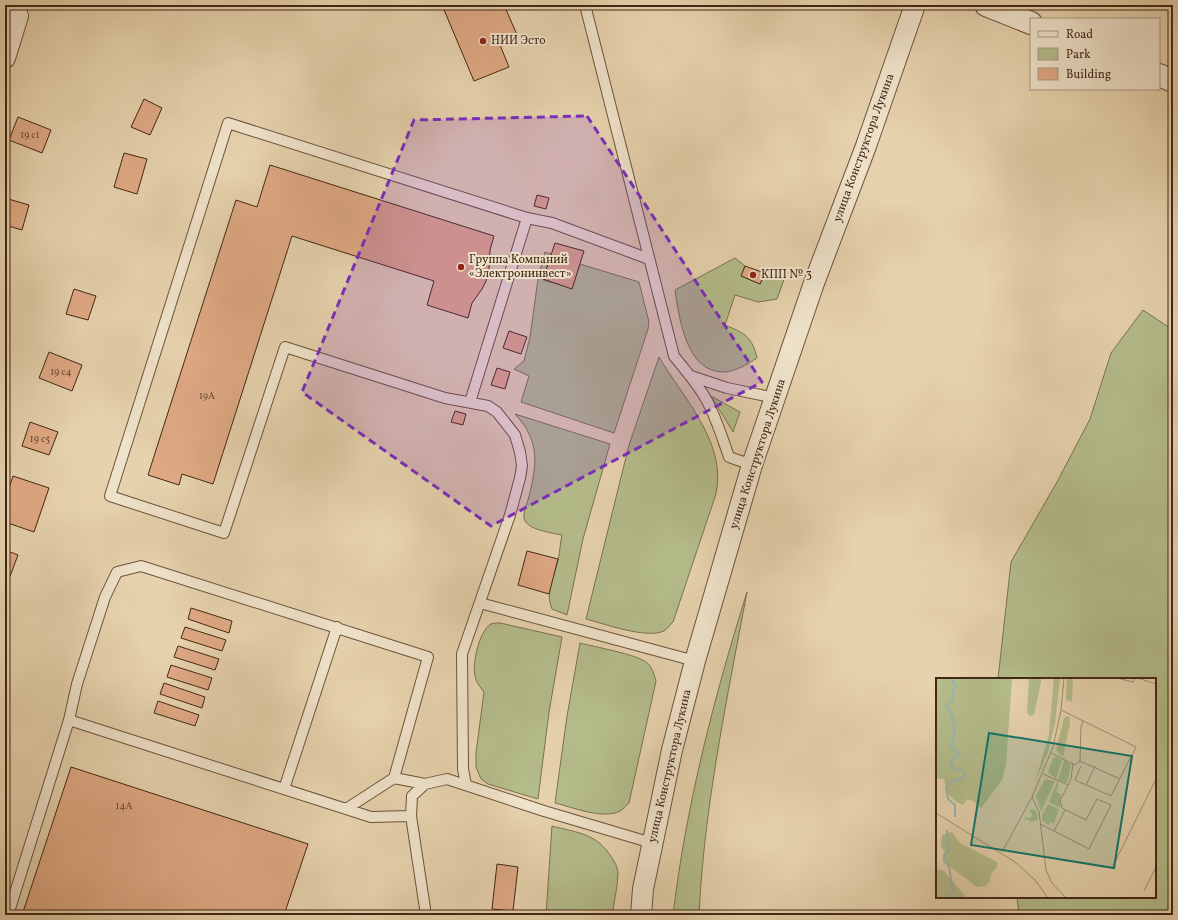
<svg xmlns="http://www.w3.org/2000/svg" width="1178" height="920" font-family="Vollkorn,serif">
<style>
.green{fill:#b4bc8a;stroke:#7b7250}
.building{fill:#dfa984;stroke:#422715}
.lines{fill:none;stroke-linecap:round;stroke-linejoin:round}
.service-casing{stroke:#6b523b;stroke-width:12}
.minor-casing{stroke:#6b523b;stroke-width:22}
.tertiary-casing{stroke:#6b523b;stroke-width:24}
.service{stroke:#efe2ca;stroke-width:10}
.minor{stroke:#efe2ca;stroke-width:20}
.tertiary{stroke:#efe2ca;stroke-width:22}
.marked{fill:#7b2cbf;fill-opacity:0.2;stroke:#7b2cbf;stroke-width:3;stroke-dasharray:8 5;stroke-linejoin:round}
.poi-dot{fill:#8f2418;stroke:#efe2ca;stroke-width:1.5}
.labels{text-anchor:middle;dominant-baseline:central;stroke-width:4;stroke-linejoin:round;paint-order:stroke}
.number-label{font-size:10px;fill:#694831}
.poi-label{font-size:12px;fill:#422715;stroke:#efe2ca;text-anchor:start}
.street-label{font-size:12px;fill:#422715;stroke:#efe2ca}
.inset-river{fill:none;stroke:#99b6b2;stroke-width:2}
.inset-road{fill:none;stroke:#a48e70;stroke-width:1}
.view{fill:#0f766e;fill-opacity:0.15;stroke:#0f766e;stroke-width:2}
.inset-edge{fill:none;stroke:#422715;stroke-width:2}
</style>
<rect width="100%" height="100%" fill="#e6d2ad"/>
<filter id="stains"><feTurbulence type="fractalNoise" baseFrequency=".005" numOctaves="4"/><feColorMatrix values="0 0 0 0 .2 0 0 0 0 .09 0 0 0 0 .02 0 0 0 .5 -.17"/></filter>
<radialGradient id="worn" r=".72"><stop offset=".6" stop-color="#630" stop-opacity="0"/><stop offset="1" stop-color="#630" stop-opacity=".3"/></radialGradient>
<path class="green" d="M545,252L551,254L543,280L572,288L580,264L639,282L649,322L648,329L614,433L521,402L529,376L514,369L524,361L530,337L538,279Z
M735,258L745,266L741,276L760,284L765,273L773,270L786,274L777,299L758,302L735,295L725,325C744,333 752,336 757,358C748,364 735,372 723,372C686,372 679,317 675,290Z
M1143,310L1173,330V915H1019L1017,897H1155V679H998L1011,562L1057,482L1090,419L1111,353Z
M659,357C683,398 727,442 716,494L673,622C670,625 667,629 664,631C646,639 605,624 586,619L629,445Z
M711,396L740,412L733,432Z
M515,414L610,444L583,539L567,615L552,609C545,593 554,577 558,560C560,552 560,543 562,535C552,533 530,530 525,521C522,515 526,506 528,500C537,465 541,442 515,414Z
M747,592C727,699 704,807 699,915H673C686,805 714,698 747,592Z
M500,623L562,637L549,712L538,799L488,784L481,779L476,767V753L484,692C480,687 476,682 475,676C472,664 479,631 491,624C493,623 497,623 500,623Z
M580,643C595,647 635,654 646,662C652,666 654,674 656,681L629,803C626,805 623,810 620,811C603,820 572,807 555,803L567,716Z
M552,826C578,833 597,833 612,858C615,862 617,867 618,872C618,885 614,902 612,915H546Z"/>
<path class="building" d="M442,5H504L518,37L500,45L509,67L474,81Z
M144,99L162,108L150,135L131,127Z
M18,117L51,130L42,153L9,140Z
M124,153L147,159L137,194L114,187Z
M270,165L494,236L490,250L489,270L486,281L482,289L472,303L468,318L427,305L434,281L292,236L213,484L182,474L179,485L148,475L236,200L257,207Z
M537,195L549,198L546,209L534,206Z
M5,198L29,205L22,230L5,225Z
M555,243L584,251L572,289L543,279Z
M745,266L765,273L760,284L741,276Z
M74,289L96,296L88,320L66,314Z
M509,331L527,337L521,354L503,348Z
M49,352L82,365L72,391L39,378Z
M497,368L510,372L505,389L491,385Z
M455,411L466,414L463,425L451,422Z
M30,422L58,432L49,455L22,446Z
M13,476L49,488L34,532L5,522V500Z
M5,550L18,555L6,587H5Z
M527,551L558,559L549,594L518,585Z
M191,608L232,621L229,633L188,619Z
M185,627L226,640L222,651L181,638Z
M178,646L219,659L215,670L174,657Z
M171,665L212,678L208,690L167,677Z
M164,683L205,697L202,708L160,694Z
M158,701L199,715L195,726L154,713Z
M71,767L308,844L284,915H22Z
M497,864L518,867L513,911L492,909Z"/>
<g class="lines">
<g class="service-casing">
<path id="service" d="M585,5L674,356C685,370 697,383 706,399C716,417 722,437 729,457L752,465
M691,376L727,388L775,398
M470,402L527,218L552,223L649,259
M480,603L695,661
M69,720L371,817L411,816L426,915
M466,785L463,769L462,654L510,515L520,478L522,466L520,452L515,435L497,412L488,406L445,398L285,347L224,533L110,496L228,123L527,218
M284,789L337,627
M346,809L394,778L425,784
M411,816L412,796L425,784L447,779L544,811L652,843
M8,915L69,720L77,684L105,597L117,572L141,566L428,657L394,778"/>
</g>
<g class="minor-casing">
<path id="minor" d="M5,58L18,16
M641,915L643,889L672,750L695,661L752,465L814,283L866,146L915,5"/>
</g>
<g class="tertiary-casing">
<path id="tertiary" d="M986,5L1031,23
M1159,75L1173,81"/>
</g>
<use href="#service" class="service"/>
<use href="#minor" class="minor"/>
<use href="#tertiary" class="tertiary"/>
</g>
<path class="marked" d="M587,116L762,382L491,526L302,392L414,120Z"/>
<g class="poi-dot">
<circle cx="483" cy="41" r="4"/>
<circle cx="461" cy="267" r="4"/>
<circle cx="753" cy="275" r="4"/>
</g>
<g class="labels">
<g class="number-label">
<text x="30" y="135">19 с1</text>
<text x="61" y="372">19 с4</text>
<text x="207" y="396">19А</text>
<text x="40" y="439">19 с5</text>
<text x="124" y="806">14А</text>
</g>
<g class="poi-label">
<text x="491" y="41">НИИ Эсто</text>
<text x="469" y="260">Группа Компаний<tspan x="469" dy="14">«Электронинвест»</tspan></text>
<text x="761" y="275">КПП № 3</text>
</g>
<g class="street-label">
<text transform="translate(864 148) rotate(-70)">улица Конструктора Лукина</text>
<text transform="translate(758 454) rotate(-72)">улица Конструктора Лукина</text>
<text transform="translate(670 766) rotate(-77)">улица Конструктора Лукина</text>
</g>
</g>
<g transform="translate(936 678)">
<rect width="220" height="220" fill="#e6d2ad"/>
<path d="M0,0H76L70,87L66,102L45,130L37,123L31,121L27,127L19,123L12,116L8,101L0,100ZM93,0H105V4L98,37L94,38L91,35ZM118,0H124L119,45L112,74L99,104L113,57ZM131,0H137L136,24L130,22ZM133,38L134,45L127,79L120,72L128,40ZM120,79L126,82L120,101L112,94L117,80ZM128,82L135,87L131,105L122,102ZM109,101L119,103L105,134L100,118ZM121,104L123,106L120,114L125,116L124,130L113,124ZM112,126L123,131L117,149V145L114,144L113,147L106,143V137ZM98,131L101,135L102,142L94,144L92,141L88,142L90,139L95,140L96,136L93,132ZM16,154L24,165L61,184V189L55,196L54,203L50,208L41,209L7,183L9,173L5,169L6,157ZM0,191L7,192L31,220H0Z" fill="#b4bc8a"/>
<path class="inset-river" d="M18,0L17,5L21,9L17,12L16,23L10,28L15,34L19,53L16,62L19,65L14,69L24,75L14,85L19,91L26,92L29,96L27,100L13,104L10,110L12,121L19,127V139M8,220L17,214L13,188L8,183V176L12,174L11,152"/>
<path class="inset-road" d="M181,0L197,4L200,0M202,0L220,6M125,32L200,69L175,118L139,102L145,88M147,43L145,49L144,83L184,101M115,75L139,87L144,83M107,96L132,107M150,107L159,88M96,119L103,134L110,192L116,205L130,220M0,135L79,184L99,202L112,220M104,146L118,153L129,132M118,153L153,171L175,127L161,121L150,142L126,130L124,123L135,101L137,85M66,174L96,119L117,69L125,32L128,0M177,188L220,101M208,213L220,189"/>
<path class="view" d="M53,55L196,78L178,190L35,167Z"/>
<rect width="220" height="220" class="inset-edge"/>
</g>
<rect width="1178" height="920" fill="none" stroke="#e6d2ad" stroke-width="20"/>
<rect x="6" y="6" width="1166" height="908" fill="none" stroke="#422715" stroke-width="2"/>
<rect x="10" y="10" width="1158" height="900" fill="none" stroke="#422715"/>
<rect x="1030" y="18" width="130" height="72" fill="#efe2ca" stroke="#aa9782"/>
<rect x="1038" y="31" width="20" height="6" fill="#efe2ca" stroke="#aa9782"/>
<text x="1066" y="38" font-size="12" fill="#422715">Road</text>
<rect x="1038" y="48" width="20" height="12" fill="#b4bc8a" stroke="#aa9782"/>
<text x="1066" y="58" font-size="12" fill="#422715">Park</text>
<rect x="1038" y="68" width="20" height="12" fill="#dfa984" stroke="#aa9782"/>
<text x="1066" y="78" font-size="12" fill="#422715">Building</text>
<rect width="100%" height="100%" filter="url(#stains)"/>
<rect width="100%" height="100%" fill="url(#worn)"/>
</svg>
